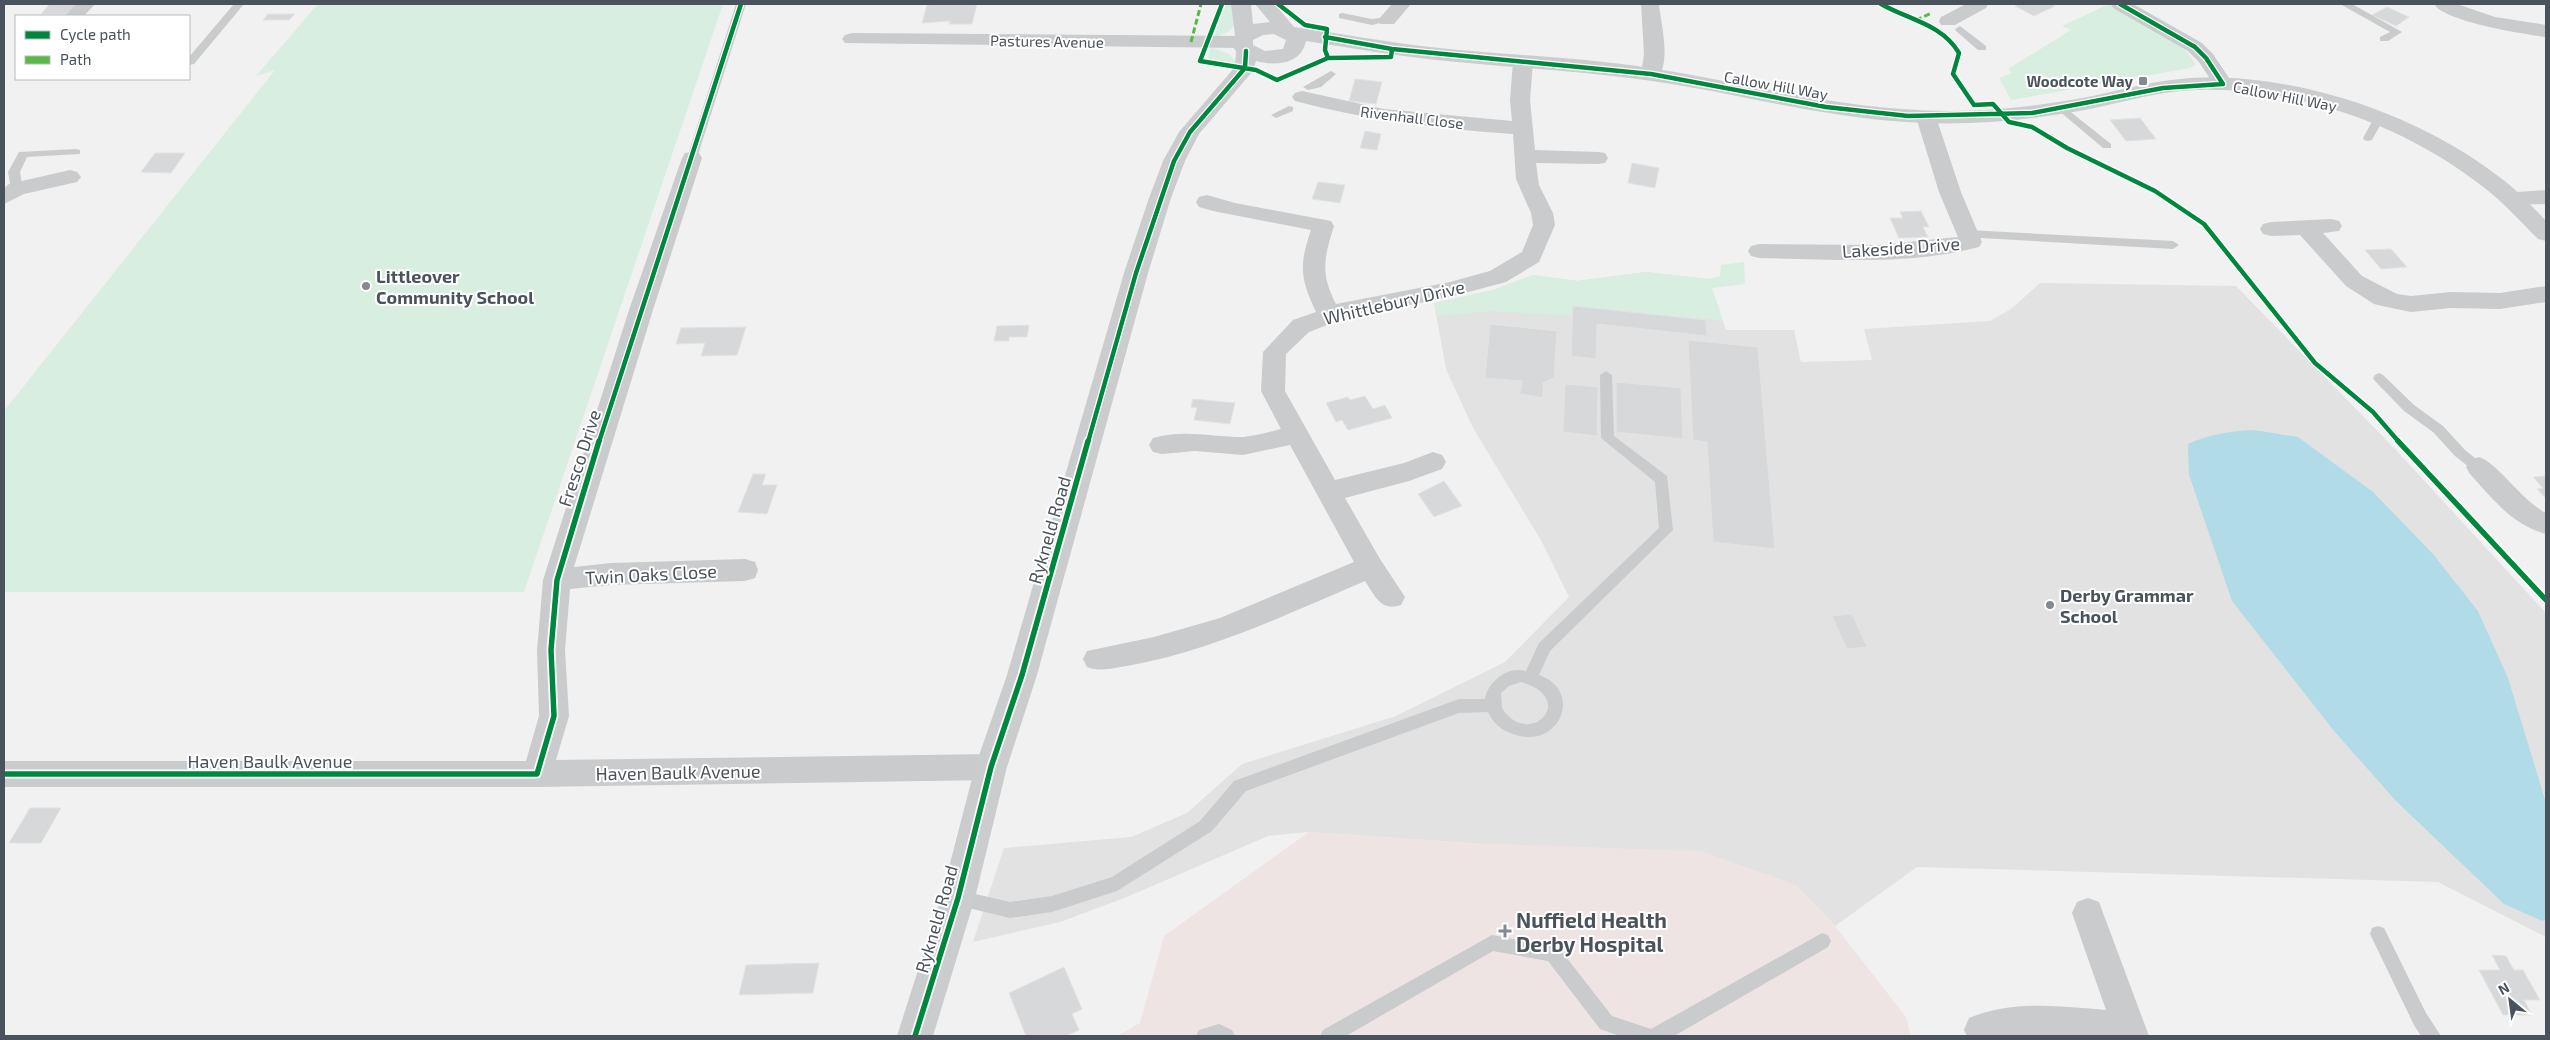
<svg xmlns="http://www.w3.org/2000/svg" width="2550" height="1040" font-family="'Exo 2',sans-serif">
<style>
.education{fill:#e3e2e2}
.medical{fill:#eee4e3}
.green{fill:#d8eee0}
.water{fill:#b1dce7}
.building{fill:#d7d8da;stroke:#e2e3e3}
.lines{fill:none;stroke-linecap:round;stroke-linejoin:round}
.lane{fill:#c9cbcc;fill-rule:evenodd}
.street{fill:#c9cbcc;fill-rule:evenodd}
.secondary{fill:#caccce;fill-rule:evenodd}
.quiet{stroke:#58b947;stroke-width:3;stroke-dasharray:6 3;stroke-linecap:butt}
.cycleway-far1-casing{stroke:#fff;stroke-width:7}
.cycleway-casing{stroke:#fff;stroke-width:9}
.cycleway-far1{stroke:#00873e;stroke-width:4.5}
.cycleway{stroke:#00873e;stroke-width:5.5}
.poi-dot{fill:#848a90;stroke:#fff;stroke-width:2}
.labels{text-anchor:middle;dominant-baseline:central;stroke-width:4;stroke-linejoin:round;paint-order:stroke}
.far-street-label{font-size:15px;fill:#4a535b;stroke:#fff}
.far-poi-label{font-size:15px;font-weight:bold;fill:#4a535b;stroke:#fff;text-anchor:end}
.street-label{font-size:18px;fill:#4a535b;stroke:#fff}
.poi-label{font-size:18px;font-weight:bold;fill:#4a535b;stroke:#fff;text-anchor:start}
.near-poi-label{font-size:21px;font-weight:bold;fill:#4a535b;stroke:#fff;text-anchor:start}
</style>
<rect width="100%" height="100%" fill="#f1f1f1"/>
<path class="education" d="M1646,272L1709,279L1726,330H1794L1801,362L1872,360L1864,329L1990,321L2011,309L2040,283L2236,286L2395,449L2546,613V937L2438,882L1917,867L1835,926L1796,885L1468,843L1309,832L1268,836L1127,897L1060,922L973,942L1004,848L1131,837L1187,813L1242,764L1396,716L1505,662L1569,597L1542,542L1473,428L1446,369L1434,303L1493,290L1533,275L1577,281Z"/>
<path class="medical" d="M1309,832L1468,843L1701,851L1796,885L1835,926L1906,1017L1911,1036H1117L1140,1023L1164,936Z"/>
<path class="green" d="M318,4H723L524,592H4V411L275,70L256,76Z
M1226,4H1234C1236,26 1237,30 1214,37Z
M2109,4L2181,44L2196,64L2190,68L2011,100L1999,78L2012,73L2008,69L2071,30L2062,26Z
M1211,47L1229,54L1235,60L1234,65L1207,61Z
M1744,262L1745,284L1712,288L1723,321L1573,306L1572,315L1490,311L1436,316L1434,303L1493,290L1533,275L1577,281L1646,272L1709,279L1720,276L1721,265Z"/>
<path class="water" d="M2254,430L2298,437L2373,492L2433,554L2478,611L2508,678L2546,803V919L2542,921L2504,904L2396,801L2334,731L2232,601L2189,475L2188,444C2210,434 2230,431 2254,430Z"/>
<path class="building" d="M50,4H78L68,14H41Z
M946,4H977L972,24H949L950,21L922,23L927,5Z
M2019,4H2051L2055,6L2034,16L2015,6Z
M2387,7L2409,17L2396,26L2372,15Z
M268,14H295L289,20H263Z
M1355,79L1382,82L1376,104L1349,101Z
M2140,118L2156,139L2126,141L2110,120Z
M1365,131L1381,134L1377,150L1360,148Z
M155,153H185L171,173L141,172Z
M1632,163L1659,168L1655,188L1628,183Z
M1318,182L1345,185L1340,203L1312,199Z
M1921,211L1929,227H1923L1928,237L1899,238L1890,218H1903L1900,212Z
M2391,249L2407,267L2381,269L2365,250Z
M1573,306L1706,320L1707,336L1597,324L1596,359L1571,356Z
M1490,324L1557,331L1554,378L1543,383V398L1520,394L1522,381L1485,378Z
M1029,325L1027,337H1009V341H994L997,326Z
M746,327L737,355L701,356L705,343L676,344L681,328Z
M1688,340L1758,347L1775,549L1713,542L1707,442L1693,440Z
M1616,382L1681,388L1683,439L1616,432Z
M1565,384L1598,387L1597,436L1563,432Z
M1365,396L1373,409L1385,405L1392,418L1348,430L1342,420L1336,422L1326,403L1348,397L1350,400Z
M1193,399L1235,403L1230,424L1194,420L1197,408L1191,407Z
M753,474H766L762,485H777L767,514L738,512Z
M2546,476V499L2537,489L2543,488L2533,477Z
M1444,481L1462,506L1434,517L1418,494Z
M1852,614L1867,647L1847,649L1832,616Z
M30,808H61L41,843H9Z
M2492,955L2506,956L2514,970H2523L2540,1000H2524L2532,1015H2503L2479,970H2500Z
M819,963L813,993L739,995L746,965Z
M1064,967L1082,1009L1072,1014L1079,1030L1066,1036H1026L1009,993Z"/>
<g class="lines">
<path class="lane" d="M234,4H244L194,64L189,65V57Z
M736,4H746L697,158L696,160H688L687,158Z
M2340,4H2352L2402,32L2388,41H2380V37L2390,32Z
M1342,13L1372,19L1387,17L1392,20L1372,25L1339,18V14Z
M1960,26L1986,46V50H1978L1956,31L1955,29Z
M1331,71L1336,74L1321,87L1308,90L1303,87Z
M2062,105L2111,144V148H2103L2058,110V106Z
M1289,106L1293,107V111L1276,118L1271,115Z
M2378,117L2383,120L2372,140L2368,141L2364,140L2363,138L2374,118Z
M76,149L80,150V154L27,157L20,172L23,189L17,193L11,189L8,172L19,152Z
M1968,230L2173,241L2179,245L2173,249L1964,237L1962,234Z
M1606,371L1612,375L1614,436L1667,476L1673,530L1550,651L1539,675C1584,690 1560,751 1513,734C1501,730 1494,724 1488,712L1459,713L1246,791L1212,831L1117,891L1052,912L1010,918L952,904L950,898L952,892L958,890L1010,902L1052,896L1112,877L1200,821L1234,781L1459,699H1485C1488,681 1508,666 1526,671L1539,643L1659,528L1655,482L1601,438L1600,375ZM1521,682C1580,699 1528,750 1502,708L1501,693L1509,686Z
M2379,373L2383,375L2414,405L2443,426L2465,450L2486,467L2484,471H2474L2455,456L2433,432L2404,411L2375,381L2373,378L2375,375Z
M2378,926L2384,928L2426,1013L2441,1036H2421L2414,1025L2370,934L2372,928Z
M1822,933L1828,935L1831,941L1828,947L1674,1036H1620L1600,1029L1548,961L1493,951L1346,1036H1320L1323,1030L1492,935L1559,948L1612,1016L1651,1029Z
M1219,1024L1232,1030L1235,1036H1196L1199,1030Z"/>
<path class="street" d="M76,4H95L84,16H65Z
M1392,4H1411L1394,24H1380L1378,20Z
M1641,4H1659C1661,25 1671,60 1658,78H1644L1641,74L1644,54Z
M1966,4H1988L1986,8L1955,25H1941L1939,21L1941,17Z
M2111,4H2133L2202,43L2213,54L2233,84L2230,88H2216L2199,62L2188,51L2113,8Z
M2434,4H2457L2495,17L2546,25V37C2524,34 2445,22 2434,4Z
M852,33L1242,36L1249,38L1252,42L1249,46L1242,48L845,43L842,39L845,35Z
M1523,56L1530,58L1533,62L1530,100L1535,150L1598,152L1605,153L1608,158L1605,163L1598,164L1536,163L1539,185L1553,213L1555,225L1539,262L1506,282L1450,297L1348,317L1309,332L1286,354L1285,391L1335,480L1404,463L1433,452L1442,455L1446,462L1442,469L1409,481L1345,498L1380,559L1405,597L1401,605C1381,612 1375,596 1365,581C1289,613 1214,650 1132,665C1117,667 1102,673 1087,667L1083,659L1087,651L1154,637L1220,618L1354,562L1290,445L1243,455L1195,451L1162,454L1153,452L1149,445L1153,438C1183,429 1212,437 1243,437C1256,436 1269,432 1281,429L1261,391L1263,352L1293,320L1316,312C1300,278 1299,265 1311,230L1213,211L1199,207L1196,202L1199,197L1207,195L1235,203L1331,221L1334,226C1324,258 1320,273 1336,304L1450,282L1490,271L1522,252L1533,225L1531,213L1516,179L1513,134C1439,129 1367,120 1295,101L1292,97L1295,93L1302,91L1384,109L1512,121L1510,100L1513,62L1516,58Z
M1926,111L1933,113L1936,117L1961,192L1982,242L1979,247C1909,266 1831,259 1759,258L1751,256L1748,251L1751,246L1759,244L1877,245L1958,237L1939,192L1916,117L1919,113Z
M692,152L699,153L702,158L653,310L574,567L611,563L745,559L755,562L758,570L755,578L745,581L611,585L570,589L565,650L569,716L556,760L991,754L1002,758L1006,767L1002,776L991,780L537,787H4V761H526L539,716L537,650L543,580L629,310L682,158L685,153Z
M70,170L77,172L81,177L77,182L24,194L4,204V188L9,184Z
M2546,190V204L2510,205L2502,203L2499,198L2502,193Z
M2331,219L2339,221L2342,226L2339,231L2323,233L2362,276L2397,294L2411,296L2451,292L2500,293L2546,286V302L2500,309L2451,308L2411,312L2382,306L2374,304L2346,286L2300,235L2271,236L2263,234L2260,229L2263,224L2271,222Z
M2479,457C2499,464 2521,500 2546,513V534C2512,525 2493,499 2470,474L2466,467L2470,460Z
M2088,898L2099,902L2149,1036H1967L1964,1030L1969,1018C2012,1000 2060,1006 2106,1010L2072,913L2077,902Z"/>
<path class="secondary" d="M1231,4H1251L1253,24L1270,22L1255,4H1275L1294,27C1340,33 1384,42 1430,47C1503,55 1578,57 1651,68C1735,81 1817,103 1902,109C1961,114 2019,109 2077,99C2112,93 2145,82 2180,79C2286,69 2415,112 2498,176C2516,189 2531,205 2546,221V241L2538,239C2520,221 2502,201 2482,186C2400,122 2285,82 2181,91C2147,94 2113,105 2079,111C2022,121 1964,126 1906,122C1818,117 1733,92 1645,80C1573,70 1500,67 1427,59C1386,54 1346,47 1306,41C1301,65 1275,66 1256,61L1252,72L1199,134L1185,161L1171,198L1148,273L1037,675L1007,767L975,898L933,1036H897L941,898L975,767L1007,675L1124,273L1149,198L1163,161L1179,132L1235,67L1236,51L1233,47L1235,35ZM1274,34L1286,40L1283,49L1265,51L1253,45V40L1263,35Z"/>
<path class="quiet" d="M1916,20L1932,13
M1191,42L1201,4"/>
<g class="cycleway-far1-casing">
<path id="cycleway-far1" d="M1222,4L1200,61L1256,70L1277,80L1328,58L1391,57L1392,49
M1278,4L1305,25L1327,29L1325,50L1328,58
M1881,4C1909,20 1942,24 1959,53L1953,74L1974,105L1993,104L2009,122L2032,127L2067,148L2155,191L2204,224L2315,363L2373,412L2399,442
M2120,4L2195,47L2206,58L2223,84
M1325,37L1392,49L1651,74L1826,107L1908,116L2032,113L2163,88L2223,84
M599,442L741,4
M1088,442L1136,273L1174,161L1190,132L1245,68L1246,51"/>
</g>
<g class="cycleway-casing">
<path id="cycleway" d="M2398,441L2546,600
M4,774H537L554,716L551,650L557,580L599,441
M915,1036L958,898L991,767L1022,675L1088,441"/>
</g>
<use href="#cycleway-far1" class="cycleway-far1"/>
<use href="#cycleway" class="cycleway"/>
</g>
<g class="poi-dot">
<rect x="2138" y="76" width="10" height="10" rx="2.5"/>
<circle cx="366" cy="286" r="5"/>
<circle cx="2050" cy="605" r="5"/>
<path d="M1502.5 923.5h5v5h5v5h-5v5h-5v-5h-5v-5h5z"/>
</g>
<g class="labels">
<g class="far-street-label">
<text transform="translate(1047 41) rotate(1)">Pastures Avenue</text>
<text transform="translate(1776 85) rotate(10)">Callow Hill Way</text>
<text transform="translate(2285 96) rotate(11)">Callow Hill Way</text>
<text transform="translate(1412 117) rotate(7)">Rivenhall Close</text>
</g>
<g class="far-poi-label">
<text x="2133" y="81">Woodcote Way</text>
</g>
<g class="street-label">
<text transform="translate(1901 247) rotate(-4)">Lakeside Drive</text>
<text transform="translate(1394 302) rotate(-13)">Whittlebury Drive</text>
<text transform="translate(579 458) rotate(-72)">Fresco Drive</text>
<text transform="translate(1049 530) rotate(-74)">Rykneld Road</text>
<text transform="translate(651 574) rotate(-3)">Twin Oaks Close</text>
<text x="270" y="761">Haven Baulk Avenue</text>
<text transform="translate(678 772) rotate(-1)">Haven Baulk Avenue</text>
<text transform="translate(936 919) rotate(-74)">Rykneld Road</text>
</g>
<g class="poi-label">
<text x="376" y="276">Littleover<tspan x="376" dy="21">Community School</tspan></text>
<text x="2060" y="595">Derby Grammar<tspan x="2060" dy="21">School</tspan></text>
</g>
<g class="near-poi-label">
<text x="1516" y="919">Nuffield Health<tspan x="1516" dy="24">Derby Hospital</tspan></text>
</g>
</g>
<rect width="2550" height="1040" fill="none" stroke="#4a535b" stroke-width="10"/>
<rect x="15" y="15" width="175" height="65" fill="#ffffff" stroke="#b7babd"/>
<rect x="25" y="31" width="25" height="8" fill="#00873e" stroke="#b7babd"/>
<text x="60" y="40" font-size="15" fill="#4a535b">Cycle path</text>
<rect x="25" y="56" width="25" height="8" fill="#58b947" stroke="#b7babd"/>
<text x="60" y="65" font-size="15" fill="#4a535b">Path</text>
<g transform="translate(2510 1000) rotate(331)" stroke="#ffffff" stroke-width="4" paint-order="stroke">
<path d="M0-4L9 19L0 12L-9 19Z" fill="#4a535b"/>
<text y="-8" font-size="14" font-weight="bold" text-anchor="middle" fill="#4a535b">N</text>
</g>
</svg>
